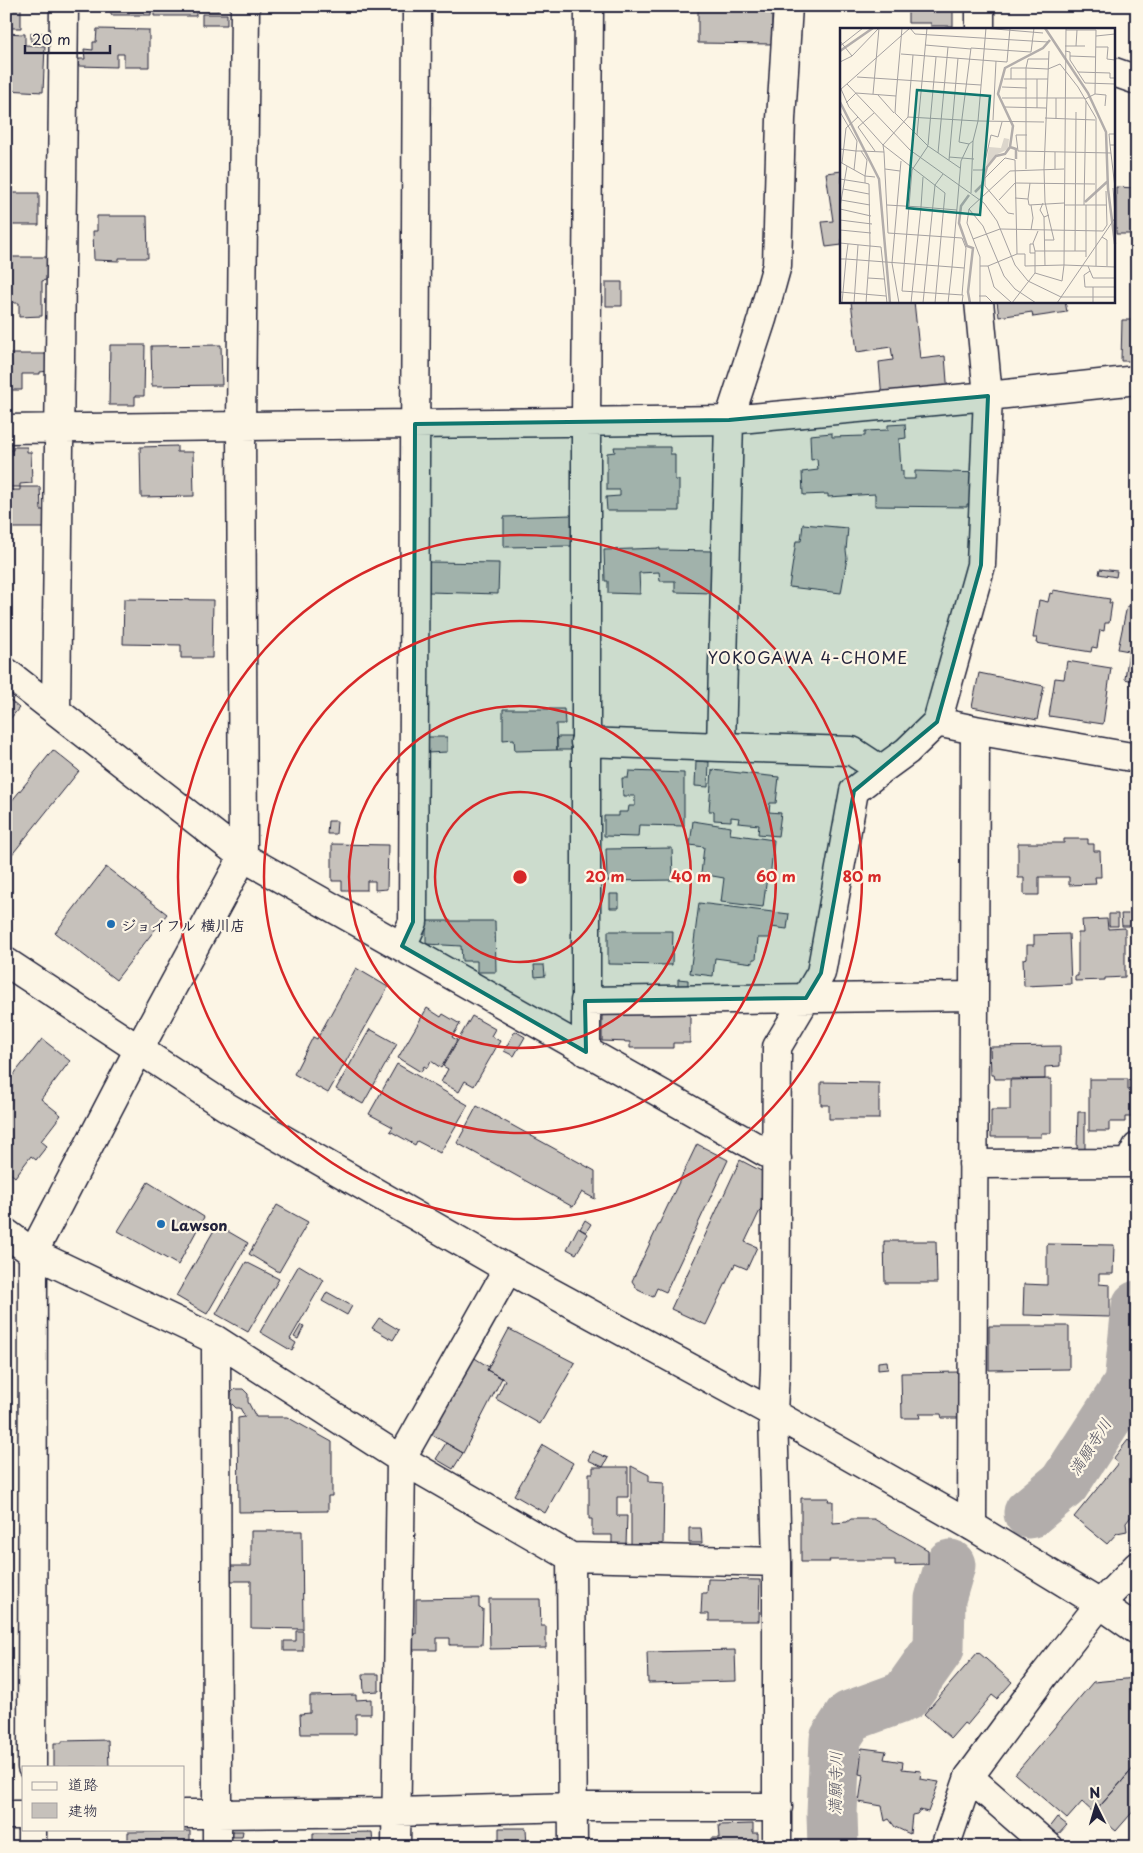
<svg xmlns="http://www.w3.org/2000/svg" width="1143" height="1853" font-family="'Playpen Sans','Klee One',sans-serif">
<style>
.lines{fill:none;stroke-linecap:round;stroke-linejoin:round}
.river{stroke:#b2adab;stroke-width:51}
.building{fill:#c6c1bb;stroke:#22223b}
.street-casing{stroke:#22223b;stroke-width:31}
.secondary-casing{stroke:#22223b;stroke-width:31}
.street{stroke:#fcf5e5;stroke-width:28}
.secondary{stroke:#fcf5e5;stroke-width:28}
.marked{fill:#0f766e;fill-opacity:0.2;stroke:#0f766e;stroke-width:4;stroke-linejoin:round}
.ring{fill:none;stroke:#d62828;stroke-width:2.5}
.poi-dot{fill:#1f6fb2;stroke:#fcf5e5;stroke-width:2}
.labels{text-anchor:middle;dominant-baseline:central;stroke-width:4.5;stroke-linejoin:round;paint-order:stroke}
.poi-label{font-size:15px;font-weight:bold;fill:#22223b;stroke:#fcf5e5;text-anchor:start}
.neighbourhood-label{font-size:16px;letter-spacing:1px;fill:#22223b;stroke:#fcf5e5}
.water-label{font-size:16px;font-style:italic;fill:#545362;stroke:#fcf5e5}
.inset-river{fill:none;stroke:#b2adab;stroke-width:2.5}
.inset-road{fill:none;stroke:#a5a1a1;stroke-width:1}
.view{fill:#0f766e;fill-opacity:0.15;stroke:#0f766e;stroke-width:2.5}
.inset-edge{fill:none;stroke:#22223b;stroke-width:2.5}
.centre{fill:#d62828;stroke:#fcf5e5;stroke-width:2.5}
.ring-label{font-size:15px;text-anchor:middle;font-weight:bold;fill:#d62828;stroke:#fcf5e5;stroke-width:4.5;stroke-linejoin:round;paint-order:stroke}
</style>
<rect width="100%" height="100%" fill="#fcf5e5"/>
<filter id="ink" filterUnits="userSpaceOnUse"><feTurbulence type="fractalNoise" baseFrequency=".02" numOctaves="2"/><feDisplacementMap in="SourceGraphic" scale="10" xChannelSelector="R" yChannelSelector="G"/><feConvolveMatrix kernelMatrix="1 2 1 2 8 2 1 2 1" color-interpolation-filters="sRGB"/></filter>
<g filter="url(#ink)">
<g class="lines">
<path class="river" d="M1029,1513L1064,1484L1129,1384L1137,1306
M833,1847L832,1814L835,1739L850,1716L905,1696L939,1648L940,1599L950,1565"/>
</g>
<path class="building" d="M6,6H21V28H6Z
M96,6H151V15H111V10H96Z
M154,6H218V11H196V16H154Z
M272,6H372V8H272Z
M698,6H772V44L698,43Z
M908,6H953V26H931V23H908Z
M202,14H227V25H202Z
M97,29L149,30V67H124V54H117V67L78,66L79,59H85L84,49L93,50V42H96Z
M6,33L25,34V45L45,46L43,92L6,90Z
M31,33H51L52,42H31Z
M842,171V245L826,247L822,222L833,221L826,173Z
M1116,187L1137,188V234H1116Z
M6,193H39V225H6Z
M97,216H147L148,258H119V261L94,260L93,231H97Z
M6,257H50V279L42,281V316L19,317V303H14V302H6V307Z
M606,282H622V306H606Z
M851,301H914L920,359L945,356L948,394L882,399L879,362L893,360L891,347L857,352Z
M997,301H1065L1067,312L1033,317L1032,312L999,317Z
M1122,320H1137V361H1121Z
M110,345H145L144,396H135V405H109Z
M221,345L222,385L152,386L151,346Z
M6,354H49V371L40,372V374H22V390H6Z
M905,424L906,438L899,439L901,471H903V479H915V471L983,473L982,505L967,504V507L875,506V494L828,497V494L803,495L802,472L818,470L817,459L811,460L810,435L832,433V437L865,436V431L888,430V425Z
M177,446V452H193L194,496L141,497L140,447Z
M13,447H27V452H31L32,483L20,484V487H6V450H13Z
M614,447H670V454H675V480H679V511H607L606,497L620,496V490H607V453L615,452Z
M20,487H40L41,510H46V528H6V490H20Z
M572,515V546L504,547V517Z
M803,524L848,528L846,550L847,558L841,593L789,587L796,541H801Z
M660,548V550L712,551V593L675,592V581H660L659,572L639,573L640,594L608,593V581H605L604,550Z
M429,562L499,563L498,594L429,592Z
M1100,569L1117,571L1116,577L1099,574Z
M1053,590L1110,599L1109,603H1112L1109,623H1105L1104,631L1100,630L1097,648L1092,647L1091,652L1036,643L1037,638H1033L1039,600L1048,602L1050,593L1053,594Z
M124,599L213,600L212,658H181V645L123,644Z
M1127,606L1137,607V682L1125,679L1129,651L1118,649Z
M1067,661L1111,668L1103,724L1049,716L1055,678L1064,679Z
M979,673L1044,686L1037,720L972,707Z
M6,697L19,708L6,724Z
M503,709H564L565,724H556L557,750L515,751L514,739L503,740Z
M427,737H447V752L427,753Z
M557,737H571V750H557Z
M53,750L79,771L6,862V808Z
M696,761L709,762L708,787L695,786Z
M712,770L779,777L776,803H770L769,812L781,813L778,836L758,834L759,825L738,823L739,818L731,817V821L714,820V811H709Z
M629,771L684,773V826L639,825L638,837L604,836V816H619V812H628L629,806H635V796H623L622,778H628Z
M328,821H337L336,834H327Z
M693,821L731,827L730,834L774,840L770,878L767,877L763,907L721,902L724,878L701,874L704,847L690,845Z
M1064,839H1088V844H1094V851H1100L1101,877H1095L1096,884L1069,885V877H1039V895H1024V878H1018V843H1064Z
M332,844L388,845L387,889L375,890V881H367V890H342V881H332Z
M672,848L673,880L607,881L606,849Z
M106,867L167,914L116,980L55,933Z
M610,894H619V908H610Z
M699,903L789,914L787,929L771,927L770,938H758L756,959H753V963L715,958L713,976L690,973Z
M1109,914H1118V926H1109Z
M1121,914H1137V926H1122Z
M1107,919L1108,929L1125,928V977L1105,978V980L1075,981V976H1078V933H1083L1082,920Z
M426,921H495L496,972H477V961H462L461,946L426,944Z
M608,931H673L672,965L608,964Z
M1069,934L1071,984L1024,986L1023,959L1027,958V945H1034V935Z
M534,965H544L545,976L535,977Z
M356,968L388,987L328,1093L294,1074L313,1037L317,1039Z
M678,979L688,980V990L678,989Z
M427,1008L441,1017L443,1014L460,1024L452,1037L457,1040L441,1068L431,1061L427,1068L424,1066L421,1072L398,1058Z
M602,1011H690V1043H673V1048H630V1042L602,1041Z
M472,1016L495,1029L491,1036L500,1041L474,1086L465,1081L459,1092L441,1082L448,1069L443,1066Z
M370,1029L397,1044L363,1104L336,1089Z
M515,1031L525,1037L514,1056L504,1051Z
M42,1039L70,1061L41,1099L61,1115L41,1141L47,1146L36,1160L31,1156L15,1177L6,1170V1084Z
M1060,1046V1066L1045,1067V1079H995L994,1075H991L990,1047Z
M397,1064L468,1105L440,1153L417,1141L415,1145L390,1131L393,1127L369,1114Z
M1051,1079V1133H1041V1137H991V1110H1010V1080Z
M1089,1079H1128V1090L1136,1091V1117H1125V1122H1109V1131H1089Z
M821,1082L879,1083V1119H829V1105H821Z
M477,1106L595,1171V1199L582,1192L573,1207L457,1143Z
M1078,1112H1085V1149H1077Z
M697,1144L728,1160L666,1292L657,1288L653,1297L638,1290L632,1281Z
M740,1160L765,1173V1200L745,1242L757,1247L747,1269L735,1264L706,1325L671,1309Z
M148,1182L204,1217L178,1265L118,1231Z
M277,1205L308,1222L279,1272L249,1254Z
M585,1220L591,1224L586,1232L580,1229Z
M217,1225L248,1243L207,1314L176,1296Z
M578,1228L588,1234L576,1254L567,1249Z
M884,1241H936L937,1283H885Z
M1047,1244L1114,1245L1113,1274H1099V1284L1110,1285V1317L1023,1315L1024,1284L1047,1285Z
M246,1262L279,1279L248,1332L216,1314Z
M299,1265L324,1280L290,1339L296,1343L292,1351L260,1332Z
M327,1292L352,1306L347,1315L322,1301Z
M379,1318L399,1330L393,1340L372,1328Z
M301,1325L304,1326L298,1339L294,1337Z
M989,1326H1069V1369L989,1370Z
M509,1329L575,1363L540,1424L496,1399L505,1380L487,1370Z
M473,1357L489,1367L487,1370L502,1378L463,1453L429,1433Z
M887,1361L888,1369L878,1370V1362Z
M6,1365H11V1387H6Z
M959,1372L960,1418H942L941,1414H919L920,1418H902L901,1373Z
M235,1389H243L248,1394V1402L256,1417H287L332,1442V1496H328V1511L239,1512L238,1418L245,1417L240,1408H236L230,1402L231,1393Z
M6,1401H11V1409H6Z
M1128,1440L1137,1447V1509L1126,1523L1127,1531L1117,1533L1107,1544L1074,1517L1118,1463L1113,1459Z
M446,1443L463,1453L453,1469L436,1459Z
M543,1445L573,1463L545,1513L514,1495Z
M592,1451L608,1458L603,1467L588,1460Z
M631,1466L649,1475V1482L664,1483L663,1544H631Z
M593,1467H628V1497H617V1516H627L626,1545H612V1535H592V1519H589V1473H593Z
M801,1498H829L828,1501H833V1523L847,1522L851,1519H874L928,1550V1564L895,1565V1560H829L830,1562H801Z
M689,1528H701L702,1543H689Z
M251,1531H302L303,1629L251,1628V1581H230L229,1566H251Z
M6,1579H10L9,1606H6Z
M708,1579L760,1580L759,1621H709V1614H701L702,1593H707Z
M479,1598V1608L483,1609L482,1645H450V1638H437V1650H412V1634H416V1599Z
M489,1599H540L541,1626H546V1648L490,1649Z
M296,1631H303V1651H284V1641H296Z
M735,1650L736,1681L648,1683L647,1652Z
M978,1652L1012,1682L997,1699L992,1695L967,1725L964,1723L951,1738L924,1714Z
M6,1658H11V1668H6Z
M363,1674H379V1691L364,1692Z
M1136,1678L1137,1764L1094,1813L1082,1802L1067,1819L1015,1774L1093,1682Z
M6,1689H10L11,1722H6Z
M356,1695V1700L371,1699V1714H356V1734H301L300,1714L310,1713V1696Z
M108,1740L109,1767H54V1743H62V1741Z
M862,1748L886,1751L884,1759L903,1762L902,1769L921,1771L920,1779L939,1782L928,1812L920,1810L917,1814L912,1815L910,1834L895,1827L889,1819L885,1821L882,1806L859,1802L863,1775L859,1774Z
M1137,1764V1807L1116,1831L1094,1813Z
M1057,1817L1067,1825L1056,1837L1047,1830Z
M753,1824V1833H758V1847H711V1838H720L719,1825Z
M499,1828H526L527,1847H499Z
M190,1831V1847H128V1832Z
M232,1831H243L242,1837H230Z
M372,1832L373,1847H313V1833Z"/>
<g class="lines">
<g class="street-casing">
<path id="street" d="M980,29V6
M1114,72L1137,80
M6,429L729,420L988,396L979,301
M6,672L243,857
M56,711L64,6
M937,722L975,730L972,1526
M975,730L1137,758
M585,742L721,747
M881,770L907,751L937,722L981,565L988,396L1137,380
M243,857L241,426L245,6
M402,946L413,922L417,6
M585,1001L974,996
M586,1052V422L589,6
M973,1164L1129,1163L1137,1147
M6,1233L33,1253L216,1340L401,1459L571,1557L573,1847
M216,1340L217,1814L397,1812L573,1807H778
M571,1557L777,1562
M32,1767L33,1253L139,1049L243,857L777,1159
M969,1777L1049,1847
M184,1814H217V1847
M6,1815H24
M32,1829V1847
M396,1847L401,1459L508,1269
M777,1847V1562L773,1413L775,1369L777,1047L821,973L854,791L881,770L852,751L721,747L729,420L762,319L777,265L781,119L788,6"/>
</g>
<g class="secondary-casing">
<path id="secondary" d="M6,962L225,1106L508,1269L773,1413L972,1526L1100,1604L1137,1630
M945,1847L969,1777L1045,1674L1100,1604L1137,1566"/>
</g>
<use href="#street" class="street"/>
<use href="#secondary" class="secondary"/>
</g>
</g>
<path class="marked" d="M988,396L981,565L937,722L854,791L821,973L806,998L585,1001L586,1052L402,946L413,922L415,424L729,420Z"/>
<g class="ring">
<circle cx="520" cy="877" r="85"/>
<circle cx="520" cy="877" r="171"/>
<circle cx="520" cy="877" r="256"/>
<circle cx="520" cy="877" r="342"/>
</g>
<g class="poi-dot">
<circle cx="111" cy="924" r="5"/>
<circle cx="161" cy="1224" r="5"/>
</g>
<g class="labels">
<g class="poi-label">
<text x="121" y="924">ジョイフル 横川店</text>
<text x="171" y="1224">Lawson</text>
</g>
<g class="neighbourhood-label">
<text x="808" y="657">YOKOGAWA 4-CHOME</text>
</g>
<g class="water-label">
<text transform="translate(1089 1446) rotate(-57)">満願寺川</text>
<text transform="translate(834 1783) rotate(-89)">満願寺川</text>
</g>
</g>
<g transform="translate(840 28)">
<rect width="275" height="275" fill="#fcf5e5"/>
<path d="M164,110L169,111L168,121L156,127L146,138L149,119L161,120Z" fill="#dcd6cc"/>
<path class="inset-river" d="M205,0L248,65L266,104L268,161L275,216M0,23L33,0M0,74L39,151L50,275M170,119L176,121V131M135,164L142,157L147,139L156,128L165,126L170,119L173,98L158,66L165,40L203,20L210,12M129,167L121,178L119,195L127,218L133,220L128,264L130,275M245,174L268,153"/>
<path class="inset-road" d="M70,0L75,6L208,14M143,0L203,5M226,0L224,237L275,239M226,2H256L255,66L245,71M256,8L275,6M0,13L12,28M85,17L131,21M0,18L23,0M225,18H245M236,18L237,2M256,19H268L267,31L275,32M225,23L230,24V32L245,55L275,56M61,26L167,34L170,0M230,28L256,29M0,34L12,28L38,1M238,44L270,45V50H275M17,49L141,57M164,51H208M171,51V40H186L188,31H209M197,51V80M7,56L70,122L144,175L157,193L175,237L188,253L221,269H275M162,59L187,60M1,61L9,79L43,117L105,165L95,275M0,62L70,0M33,66L39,0M255,66L266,67L265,78M38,67L54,85M56,68L62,0M162,70H245M275,71V97M6,75L16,65L56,68L55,85L88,118M165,79L206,80M0,84L17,113L16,123H21L27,132L25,148L35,149M34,85L18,99L35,123M68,89L138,93L146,0M205,90L255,92M216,91V70M153,92L156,33M275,106H269L270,117H275M77,107L87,0M187,107H176L178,123L271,125M129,116L133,113L138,93L204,94M88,117L96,29M270,117L275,160M0,121L16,123L14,142M21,123L44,124L48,205L122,210L126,220L122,267M44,124L43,117L68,89L73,27M98,125L108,19M109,129L134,131M109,132L118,30M0,134L25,148V155L29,156L30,218L41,219L47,275M2,135L6,100L18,89M120,140L88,118L72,142L62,263L123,267L122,275M45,141L60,143M186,141V40L208,41L220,36L238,59L256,90V238M215,141V124M133,142H143L151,107L158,109L162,94M83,149L81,179L117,182M0,151L25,155M273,160L275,186M3,161L29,166M131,165L133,113M175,170L188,171L190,155M188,171L189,177L224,175M1,172L30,177M159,172L175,155L255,156M203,175L200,182L204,189M47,177L81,179L71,275M224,177H266M244,177L246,73M0,179L7,138M0,181L31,188M129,181L143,198L164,248L175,261L196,275M174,186L168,185L145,158V150L165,130L175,132L177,226M0,192L32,196M0,202L31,205M191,202L193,190L191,177M262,209L267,212V238M133,211L160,201L263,203L267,197L266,163M205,212H214L205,174L204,141L209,23M0,215L30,218L26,275M8,216L6,231L112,239L108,275M193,216H190V225H195M195,223L193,215L198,203M235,223L236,84M246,229V177M0,231H6L2,275M140,238H148L154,259L172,275M148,238L177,226H185V238L224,237L222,253L195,245L172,275M205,238L204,189L209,187M248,238L253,250H275M124,240L112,239L121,133L129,116L119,114L131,20L191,24L194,0M250,243L244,247L245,259H275M195,245V223H246M28,250L44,251M0,264L46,268M139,268H146L153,275M14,275L18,217M59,275L52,235L61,133M83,275L95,157L103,146M140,275V229L127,195L129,181L170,143L224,141M217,275L275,190M253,275V259"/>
<path class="view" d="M77,62L150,68L140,187L67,180Z"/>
<rect width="275" height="275" class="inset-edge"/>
</g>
<circle cx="520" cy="877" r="8" class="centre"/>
<g class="ring-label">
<text x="605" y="882">20 m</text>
<text x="691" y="882">40 m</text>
<text x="776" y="882">60 m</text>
<text x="862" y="882">80 m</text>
</g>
<rect width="1143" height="1853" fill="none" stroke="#fcf5e5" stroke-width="25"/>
<rect x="12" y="12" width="1118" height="1828" fill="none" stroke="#22223b" stroke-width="2" filter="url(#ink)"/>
<rect x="22" y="1766" width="162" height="65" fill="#fcf5e5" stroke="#a5a1a1"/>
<rect x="32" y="1782" width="25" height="8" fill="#fcf5e5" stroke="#a5a1a1"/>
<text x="68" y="1790" font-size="15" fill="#22223b">道路</text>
<rect x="32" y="1803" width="25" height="15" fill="#c6c1bb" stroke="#a5a1a1"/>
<text x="68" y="1816" font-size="15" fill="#22223b">建物</text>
<g transform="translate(1096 1806) rotate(355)" stroke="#fcf5e5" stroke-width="4" paint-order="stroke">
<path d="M0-4L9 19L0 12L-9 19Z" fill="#22223b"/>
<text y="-8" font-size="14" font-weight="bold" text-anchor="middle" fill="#22223b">N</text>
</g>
<path d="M25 45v8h85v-8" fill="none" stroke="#22223b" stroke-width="2.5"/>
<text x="32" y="45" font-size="15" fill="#22223b" stroke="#fcf5e5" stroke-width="4" paint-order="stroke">20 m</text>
</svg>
